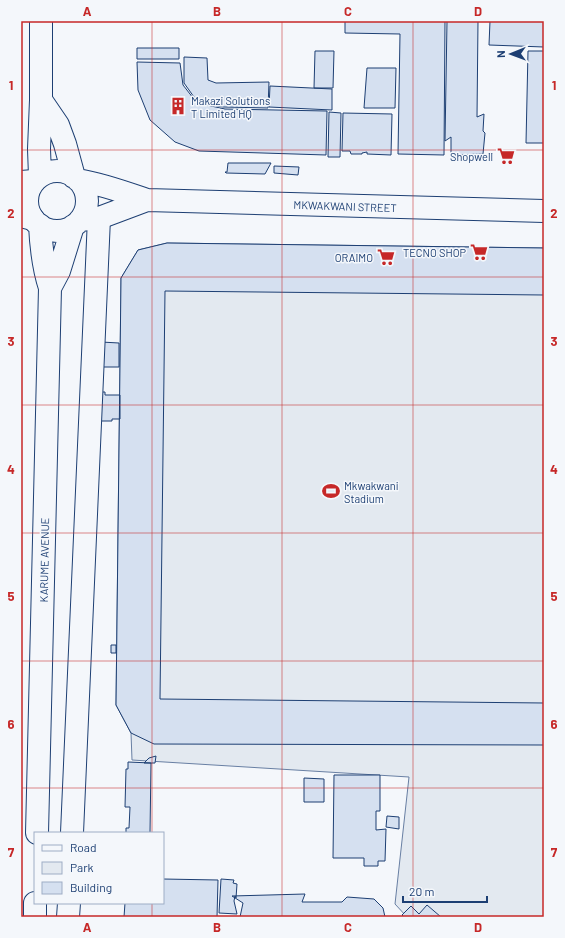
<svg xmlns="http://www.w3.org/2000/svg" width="565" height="938" font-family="Barlow,sans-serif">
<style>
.green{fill:#e3e9f0;stroke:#687fa3}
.building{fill:#d5e0f0;stroke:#1d3f73}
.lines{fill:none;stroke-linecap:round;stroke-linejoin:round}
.minor-casing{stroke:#1d3f73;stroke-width:24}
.major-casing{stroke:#1d3f73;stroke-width:24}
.minor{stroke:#f4f7fb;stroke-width:22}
.major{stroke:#f4f7fb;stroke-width:22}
.grid{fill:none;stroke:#c62828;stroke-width:1;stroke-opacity:0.55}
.labels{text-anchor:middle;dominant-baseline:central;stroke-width:3;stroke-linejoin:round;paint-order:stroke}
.poi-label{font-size:11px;fill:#1d3f73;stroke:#f4f7fb;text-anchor:end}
.street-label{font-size:11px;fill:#1d3f73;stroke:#f4f7fb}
.neatline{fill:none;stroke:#c62828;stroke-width:1.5}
.grid-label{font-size:13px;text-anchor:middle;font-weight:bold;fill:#c62828}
</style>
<rect width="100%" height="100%" fill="#f4f7fb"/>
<path class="green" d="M167,243L544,248V917H407L395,904L409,777L132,760L131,733L116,705L121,278L138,250Z"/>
<path class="building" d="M345,21H445L444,155L398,154L400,34L345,33Z
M447,21H478L477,117L484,114L483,131L485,133L483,154L451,155V137L445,141Z
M490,21H544V47L489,45Z
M137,48H179V59H137Z
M315,51H334L333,88H314Z
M528,51H544V143H526Z
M184,57L207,58L208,80L216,83L269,82L268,108L223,107L205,104L194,97L184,83Z
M137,62L180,63L183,85L197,103L225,109L327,111L326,155L199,151L175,142L150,120L138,90Z
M367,68H396L395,108H364Z
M270,86L332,89V110L269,107Z
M329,112L341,113L340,157H328Z
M343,113L392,114L391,155L367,154V152L362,153V154H351L350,151H342Z
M228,163H271L265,174L226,173L225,172H227Z
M274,166L299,167L298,175L274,173Z
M167,243L544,248V295L165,291L160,699L544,703V745L154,744L131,733L116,705L121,278L138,250Z
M101,342L119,343V367H101Z
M97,392H105V395H120V419H112V421H97Z
M111,645H116V653H111Z
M156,756L155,763H144L149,758Z
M128,762L151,763L150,833H126V828H129L130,807H125L126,769H128Z
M334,775H380V811H376V830L386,829L385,861H378V866H364V858H333Z
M304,778L324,779V802H304Z
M387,816L399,817V829L386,827Z
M163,879L218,880L217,917H124L125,903H163Z
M221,879L234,880L233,883L237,884L236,898L235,896L234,901L237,914L219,913Z
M305,894L302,902H342L347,897L374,899L383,908L385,917H240L243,903L232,896Z
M427,905L441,917H404L402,915L411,906L419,914Z"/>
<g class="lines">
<g class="minor-casing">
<path id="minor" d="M21,182L34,181
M21,216L33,219
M72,833L99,218
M68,917L69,903"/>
</g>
<g class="major-casing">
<path id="major" d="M41,100L58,125L65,144L74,177
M27 201a30 30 0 1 1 60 0a30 30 0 1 1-60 0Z
M40,176L39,149L41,100V21
M78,180C102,184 124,192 147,200L544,211
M80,220L99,218L147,200
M50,288L59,271L73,226
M37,833L50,288C43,267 41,247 40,225
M35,917V903"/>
</g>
<use href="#minor" class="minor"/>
<use href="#major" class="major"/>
</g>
<path class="grid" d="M152,21V833M282,21V917M413,21V917M21,150H544M21,277H544M21,405H544M21,533H544M21,661H544M21,788H544M152,903V917"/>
<defs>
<g id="building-bare" transform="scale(1.38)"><path d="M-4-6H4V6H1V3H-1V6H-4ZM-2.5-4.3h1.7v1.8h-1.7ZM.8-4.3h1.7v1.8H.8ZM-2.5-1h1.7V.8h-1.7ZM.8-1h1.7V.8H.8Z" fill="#c62828" stroke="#f4f7fb" stroke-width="2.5" paint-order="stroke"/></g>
<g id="supermarket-bare" transform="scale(1.38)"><path d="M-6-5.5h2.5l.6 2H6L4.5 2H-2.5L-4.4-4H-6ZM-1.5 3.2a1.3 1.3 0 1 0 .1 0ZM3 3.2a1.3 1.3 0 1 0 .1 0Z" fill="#c62828" stroke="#f4f7fb" stroke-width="2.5" paint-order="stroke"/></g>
<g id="stadium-bare" transform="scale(1.38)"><path d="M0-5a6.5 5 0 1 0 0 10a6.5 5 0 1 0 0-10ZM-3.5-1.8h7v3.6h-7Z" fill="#c62828" stroke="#f4f7fb" stroke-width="2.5" paint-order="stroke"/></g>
</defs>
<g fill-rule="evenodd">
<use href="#building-bare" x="178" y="106"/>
<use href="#supermarket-bare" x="506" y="156"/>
<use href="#supermarket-bare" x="479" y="252"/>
<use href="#supermarket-bare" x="386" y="257"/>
<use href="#stadium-bare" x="331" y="491"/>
</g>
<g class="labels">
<g class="poi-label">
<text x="191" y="100" text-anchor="start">Makazi Solutions<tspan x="191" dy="13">T Limited HQ</tspan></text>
<text x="493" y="156">Shopwell</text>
<text x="466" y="252">TECNO SHOP</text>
<text x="373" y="257">ORAIMO</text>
<text x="344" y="485" text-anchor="start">Mkwakwani<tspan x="344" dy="13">Stadium</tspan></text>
</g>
<g class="street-label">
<text transform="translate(345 206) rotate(2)">MKWAKWANI STREET</text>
<text transform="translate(44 560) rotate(-89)">KARUME AVENUE</text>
</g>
</g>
<rect width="565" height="938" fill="none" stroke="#f4f7fb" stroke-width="44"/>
<rect x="34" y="832" width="130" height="72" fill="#f4f7fb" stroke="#9eadc5"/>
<rect x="42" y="845" width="20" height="6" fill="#f4f7fb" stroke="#9eadc5"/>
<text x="70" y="852" font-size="12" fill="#1d3f73">Road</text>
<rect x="42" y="862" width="20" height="12" fill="#e3e9f0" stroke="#9eadc5"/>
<text x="70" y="872" font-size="12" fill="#1d3f73">Park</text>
<rect x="42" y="882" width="20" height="12" fill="#d5e0f0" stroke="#9eadc5"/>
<text x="70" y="892" font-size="12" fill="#1d3f73">Building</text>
<g transform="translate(511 54) rotate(269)" stroke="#f4f7fb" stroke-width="3" paint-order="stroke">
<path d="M0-3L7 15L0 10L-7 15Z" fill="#1d3f73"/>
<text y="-6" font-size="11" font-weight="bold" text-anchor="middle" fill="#1d3f73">N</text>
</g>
<path d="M403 896v6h84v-6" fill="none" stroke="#1d3f73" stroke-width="2"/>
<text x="409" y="896" font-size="12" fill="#1d3f73" stroke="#f4f7fb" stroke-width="3" paint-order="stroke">20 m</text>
<rect x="22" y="22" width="521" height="894" class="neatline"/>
<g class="grid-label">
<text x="87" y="16">A</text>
<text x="217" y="16">B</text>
<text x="348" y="16">C</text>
<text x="478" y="16">D</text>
<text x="11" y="90">1</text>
<text x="554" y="90">1</text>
<text x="11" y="218">2</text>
<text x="554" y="218">2</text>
<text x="11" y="346">3</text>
<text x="554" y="346">3</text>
<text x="11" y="474">4</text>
<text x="554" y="474">4</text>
<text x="11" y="601">5</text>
<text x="554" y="601">5</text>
<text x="11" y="729">6</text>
<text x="554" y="729">6</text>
<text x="11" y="857">7</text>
<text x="554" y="857">7</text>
<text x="87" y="932">A</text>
<text x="217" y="932">B</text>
<text x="348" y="932">C</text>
<text x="478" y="932">D</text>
</g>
</svg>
